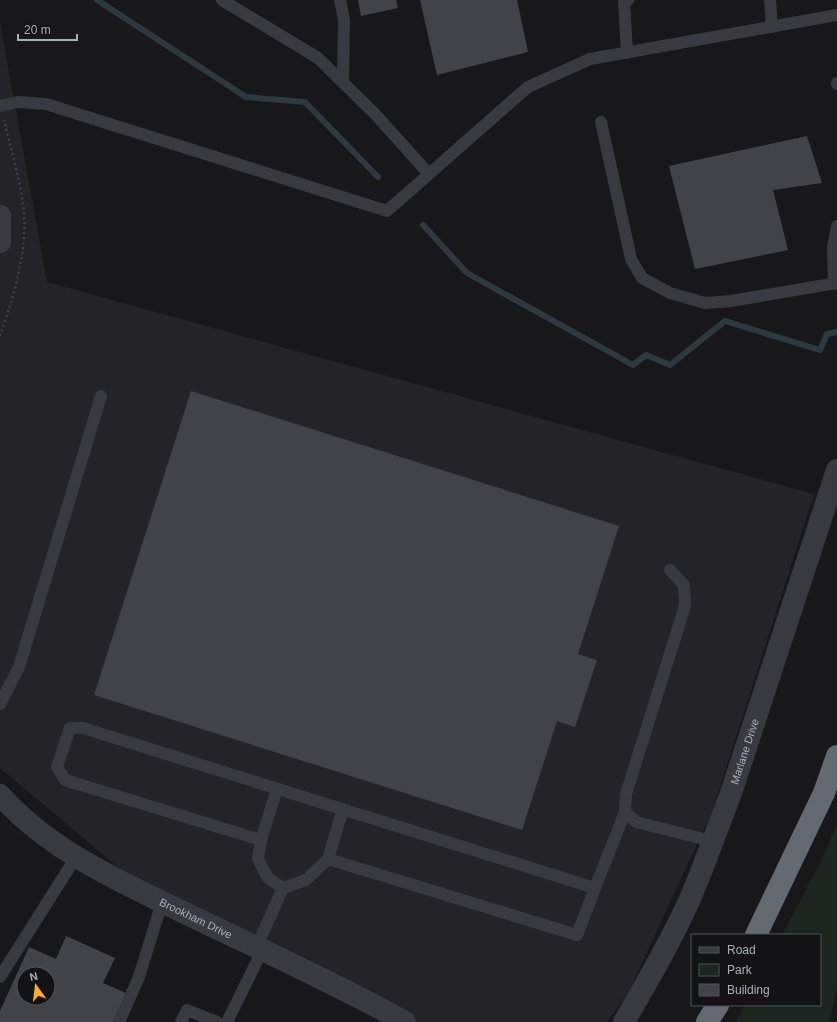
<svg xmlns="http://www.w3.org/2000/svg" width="837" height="1022" font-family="Arial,sans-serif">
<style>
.built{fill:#242428}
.green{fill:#1d261e}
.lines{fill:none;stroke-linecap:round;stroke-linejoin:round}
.stream{stroke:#2d3940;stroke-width:6}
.building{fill:#424348;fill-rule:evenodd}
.path{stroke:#3f4147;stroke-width:2.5;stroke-dasharray:2 3;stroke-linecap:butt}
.service{stroke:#393a40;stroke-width:12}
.minor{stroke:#393a40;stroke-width:22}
.tertiary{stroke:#393a40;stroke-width:22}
.motorway{stroke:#646971;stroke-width:22}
.labels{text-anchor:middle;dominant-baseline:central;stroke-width:3;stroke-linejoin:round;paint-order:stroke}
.street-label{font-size:11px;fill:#a9b0bb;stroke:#131316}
</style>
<rect width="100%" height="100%" fill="#18181b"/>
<path class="built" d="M0,23L47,282L814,494L712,812L628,993L607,1022H397L119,868L0,768Z"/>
<path class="green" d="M837,824V988L829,1022H736L745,1005H820V935H782L824,855Z"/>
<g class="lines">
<path class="stream" d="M97,0L246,97L305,102L378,177
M423,225L467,273L633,365L646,355L670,365L725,321L820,350L827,334L837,332"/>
</g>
<path class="building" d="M358,0H396L398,8L361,16Z
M420,0H517L528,52L437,75Z
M807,136L822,183L773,190L788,250L695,269L669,166Z
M191,391L619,526L578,654L597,660L575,727L557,721L522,830L94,695Z
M66,936L115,958L103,983L126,993L113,1022H0V1011L29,947L56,959ZM24,974H48V998H24Z"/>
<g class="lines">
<path class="path" d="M0,336C13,298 27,254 24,213C21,182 11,150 4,120"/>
<path class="service" d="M222,0L318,58L376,115L429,174
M340,0L344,20L343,83
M770,0L772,27
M627,53L624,2L628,0
M837,83V84
M0,106L18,102L46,104L387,211L528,87L590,59L837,15
M601,122L631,259L642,278L670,293L705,303L731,301L837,283
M834,284L833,247L837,226
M670,570L684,585L685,606L626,794L625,812L636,822L712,841
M0,704L19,667L101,396
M261,840L277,789
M328,859L343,809
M595,888L625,812
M256,948L283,888L306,880L328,859L577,935L595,888L83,728H70L57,767L65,780L261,840L258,859L268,878L283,888
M0,977L76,857
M119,1022L139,977L162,902
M181,1022L187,1010L217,1022
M227,1022L262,951"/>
<g class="minor">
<path d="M0,216V242"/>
<path id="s1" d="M0,795C50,851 119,881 185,913C259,949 333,982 405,1022"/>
</g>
<path class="tertiary" id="s2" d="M624,1022C647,982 670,943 689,901C704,867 716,831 730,796L837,470"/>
<path class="motorway" d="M756,935L824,793L837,756
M707,1022L718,1005"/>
</g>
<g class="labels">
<g class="street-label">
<text stroke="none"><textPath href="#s2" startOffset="297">Marlane Drive</textPath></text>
<text stroke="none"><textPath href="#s1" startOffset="233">Brookham Drive</textPath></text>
</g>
</g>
<rect x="691" y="934" width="130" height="72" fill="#131316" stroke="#4f5258"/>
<rect x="699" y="947" width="20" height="6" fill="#393a40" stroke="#4f5258"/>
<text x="727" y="954" font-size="12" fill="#a9b0bb">Road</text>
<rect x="699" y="964" width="20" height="12" fill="#1d261e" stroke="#4f5258"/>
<text x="727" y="974" font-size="12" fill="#a9b0bb">Park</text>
<rect x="699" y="984" width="20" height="12" fill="#424348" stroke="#4f5258"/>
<text x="727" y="994" font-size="12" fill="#a9b0bb">Building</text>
<g transform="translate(36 986) rotate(346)"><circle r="19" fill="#131316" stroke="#4f5258"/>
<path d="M0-3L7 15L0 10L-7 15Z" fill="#ffab2c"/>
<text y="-6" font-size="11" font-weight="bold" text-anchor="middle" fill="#a9b0bb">N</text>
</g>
<path d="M18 34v6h59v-6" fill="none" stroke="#a9b0bb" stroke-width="2"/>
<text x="24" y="34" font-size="12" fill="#a9b0bb" stroke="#131316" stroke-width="3" paint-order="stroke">20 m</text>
</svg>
